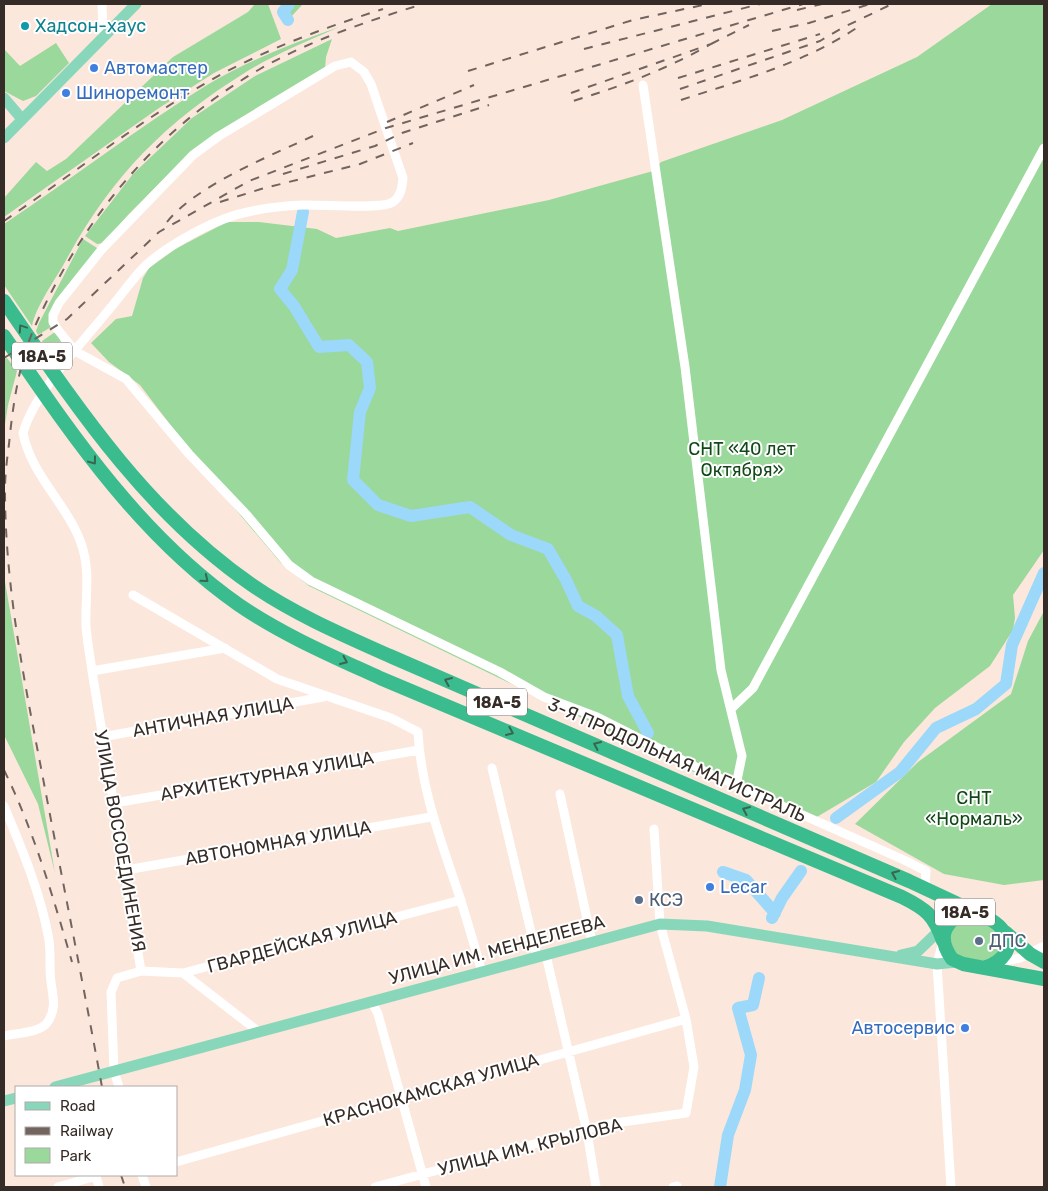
<svg xmlns="http://www.w3.org/2000/svg" width="1048" height="1191" font-family="Rubik,sans-serif">
<style>
.green{fill:#9bd89c}
.lines{fill:none;stroke-linecap:round;stroke-linejoin:round}
.river{stroke:#9bd8fa;stroke-width:12}
.minor{stroke:#fff;stroke-width:9}
.major{stroke:#89d7bb;stroke-width:11}
.highway{stroke:#3abc8e;stroke-width:14}
.rail{stroke:#72645e;stroke-width:2;stroke-dasharray:9 9;stroke-linecap:butt}
.oneway{stroke:#386650}
.culture-dot{fill:#0f9aa8;stroke:#fff;stroke-width:2}
.shop-dot{fill:#3f7fe0;stroke:#fff;stroke-width:2}
.service-dot{fill:#5c6f8a;stroke:#fff;stroke-width:2}
.labels{text-anchor:middle;dominant-baseline:central;stroke-width:4;stroke-linejoin:round;paint-order:stroke}
.shield{fill:#fff;stroke:#726b68;stroke-width:1}
.shield-label{font-size:16px;font-weight:bold;fill:#362c27}
.culture-label{font-size:18px;fill:#0d838f;stroke:#fff;text-anchor:start}
.shop-label{font-size:18px;fill:#366cbe;stroke:#fff;text-anchor:start}
.park-label{font-size:18px;fill:#124818;stroke:#fff}
.street-label{font-size:18px;fill:#362c27;stroke:#fff}
.service-label{font-size:18px;fill:#4e5e75;stroke:#fff;text-anchor:start}
</style>
<rect width="100%" height="100%" fill="#fce7dc"/>
<path class="green" d="M255,4H268L281,39L214,73L159,108L4,217V198L36,162L47,171L66,159L173,57L248,12Z
M283,4H303L290,18Z
M992,4H1044V550L1013,595L1015,618L1013,630L990,666L935,708L904,742L876,782L810,821L700,775L309,586L280,562L225,497L140,385L109,362L91,343L116,319L132,316L143,278L149,268L177,248L227,222H259L317,229L336,238L390,228L398,231L549,200L653,171L661,162L782,120L917,57Z
M339,27C308,41 275,54 246,72C164,123 111,177 65,262C55,280 36,306 32,326L4,285V224C72,179 137,128 207,85C249,60 293,43 339,27Z
M332,39L326,57L325,69L178,165L127,216L104,243L97,244L85,236L133,174L192,118L255,76Z
M56,43L69,63L36,96L23,101L4,91V49L20,66Z
M83,239L97,248V251L58,300L51,327L38,335L36,331L39,323Z
M55,332C63,342 66,353 57,364L42,341Z
M7,358L17,371L8,405L4,431V359Z
M4,576L55,873L38,804L4,735Z
M1044,611V880L1004,885L944,874L855,824L918,762L1011,694L1028,641Z
M971,916C987,924 997,931 1005,947L988,961L959,959L948,943L952,925Z"/>
<g class="lines">
<path class="river" d="M288,20L283,12L289,4
M303,212L292,270L280,289L294,306L319,347L349,345L367,362L370,388L360,412L353,480L378,505L411,516L470,507L511,535L548,549L566,580L578,606L596,616L617,635L628,696L648,733
M836,818L900,772L936,728L976,709L1006,684L1012,645L1044,573
M723,872L746,880L775,913
M772,918L782,898L801,871
M720,1187L728,1135L745,1090L751,1055L738,1008L753,1005L759,978"/>
<path class="minor" d="M102,4L103,37
M643,85L685,367L721,670L742,756L736,785
M133,595L277,679L391,718L418,732C421,791 442,843 460,898C468,923 475,948 482,972
M92,671L225,648
M731,709L753,688L1044,148
M102,737L323,697
M492,768L537,957
M560,794L592,942
M115,803L419,750
M4,806C22,849 41,894 49,940C51,954 49,969 51,982C53,997 57,1009 47,1023C39,1033 16,1033 4,1036
M126,870L431,817
M943,941L937,964L951,1187
M546,955L587,1132L596,1187
M998,963L1020,958L1044,946
M141,971L92,671C90,656 87,641 86,626C85,597 91,571 81,543C67,504 31,475 23,433C34,393 81,344 107,312C120,297 132,279 146,265C165,248 200,228 224,219C248,210 278,206 303,205C321,204 381,210 393,202C401,196 402,188 403,178L371,84L364,72L351,62L335,66L219,136L193,155L102,249L59,303L53,315V322L58,330L75,351L126,379L189,454L246,514L289,565L311,581L500,672L544,697L597,717L706,772L904,860L926,871L925,888
M183,973L259,1032
M372,1002L378,1014L426,1187
M119,1087L114,1071L111,992L117,978L141,971L183,973L461,900
M176,1162L686,1019
M142,1175L146,1187
M58,1187L96,1176L99,1187
M375,1187L608,1124L686,1113L694,1067L686,1019L660,924L654,829
M673,1187L677,1186"/>
<path class="major" d="M4,98L22,119
M4,138L136,4
M901,955L918,951L944,926
M55,1087L660,924L707,926L937,964L957,962
M4,1101L16,1098"/>
<path class="highway" d="M4,301C76,406 145,511 252,585C294,614 343,635 390,656L909,881L971,910
M4,336C72,435 139,535 239,605C283,635 332,656 380,678L902,897C926,909 934,915 943,941
M1005,932L1030,954L1044,962
M986,967C1000,963 1016,948 1004,932C997,921 982,915 971,910C946,919 935,935 952,959L963,964L1044,979"/>
<path class="rail" d="M797,10L822,4
M772,31L809,23L870,4
M711,44L749,25
M584,49L760,4
M468,71L633,20L708,4
M678,78L820,34
M680,89L820,41L842,28L892,4
M571,93L711,44C667,69 622,86 573,101
M681,100C745,79 805,63 861,25
M387,122L474,85
M283,174L375,146L402,133L489,105
M220,202L261,189L360,164L413,143
M4,221C73,174 139,121 211,80C266,49 324,28 383,9
M167,222C195,186 272,155 313,136
M4,358L67,319L159,232L249,181L386,128L803,4
M4,770C34,831 53,897 72,962
M102,1087C83,983 62,878 42,773C24,680 5,585 5,490C5,475 7,459 9,444C13,404 19,361 36,324C85,215 157,129 260,69C311,40 368,21 423,4
M121,1175L125,1187"/>
</g>
<defs><path id="oneway-chevron" d="M-2-3.5L2.5 0L-2 3.5" fill="none" stroke-width="1.6" stroke-linecap="round" stroke-linejoin="round" transform="scale(1.25)"/></defs>
<g class="oneway">
<use href="#oneway-chevron" transform="translate(22 328) rotate(-124)"/>
<use href="#oneway-chevron" transform="translate(93 461) rotate(53)"/>
<use href="#oneway-chevron" transform="translate(205 579) rotate(39)"/>
<use href="#oneway-chevron" transform="translate(344 661) rotate(24)"/>
<use href="#oneway-chevron" transform="translate(448 681) rotate(-157)"/>
<use href="#oneway-chevron" transform="translate(510 732) rotate(23)"/>
<use href="#oneway-chevron" transform="translate(597 745) rotate(-156)"/>
<use href="#oneway-chevron" transform="translate(746 810) rotate(-157)"/>
<use href="#oneway-chevron" transform="translate(895 874) rotate(-157)"/>
</g>
<circle class="culture-dot" cx="25" cy="26" r="5"/>
<g class="shop-dot">
<circle cx="94" cy="68" r="5"/>
<circle cx="66" cy="93" r="5"/>
<circle cx="710" cy="887" r="5"/>
<circle cx="965" cy="1028" r="5"/>
</g>
<g class="service-dot">
<circle cx="639" cy="900" r="5"/>
<circle cx="979" cy="941" r="5"/>
</g>
<g class="labels">
<g class="shield">
<rect x="12" y="342.5" width="60" height="27" rx="4"/>
<rect x="467" y="688.5" width="60" height="27" rx="4"/>
<rect x="935" y="898.5" width="60" height="27" rx="4"/>
</g>
<g class="shield-label">
<text x="42" y="356">18А-5</text>
<text x="497" y="702">18А-5</text>
<text x="965" y="912">18А-5</text>
</g>
<g class="culture-label">
<text x="35" y="26">Хадсон-хаус</text>
</g>
<g class="shop-label">
<text x="104" y="68">Автомастер</text>
<text x="76" y="93">Шиноремонт</text>
<text x="720" y="887">Lecar</text>
<text x="955" y="1028" text-anchor="end">Автосервис</text>
</g>
<g class="park-label">
<text x="742" y="449">СНТ «40 лет<tspan x="742" dy="21">Октября»</tspan></text>
<text x="974" y="798">СНТ<tspan x="974" dy="21">«Нормаль»</tspan></text>
</g>
<g class="street-label">
<text transform="translate(213 717) rotate(-10)">АНТИЧНАЯ УЛИЦА</text>
<text transform="translate(677 760) rotate(24)">3-Я ПРОДОЛЬНАЯ МАГИСТРАЛЬ</text>
<text transform="translate(267 776) rotate(-10)">АРХИТЕКТУРНАЯ УЛИЦА</text>
<text transform="translate(120 841) rotate(80)">УЛИЦА ВОССОЕДИНЕНИЯ</text>
<text transform="translate(278 843) rotate(-10)">АВТОНОМНАЯ УЛИЦА</text>
<text transform="translate(302 942) rotate(-15)">ГВАРДЕЙСКАЯ УЛИЦА</text>
<text transform="translate(497 950) rotate(-15)">УЛИЦА ИМ. МЕНДЕЛЕЕВА</text>
<text transform="translate(431 1090) rotate(-16)">КРАСНОКАМСКАЯ УЛИЦА</text>
<text transform="translate(530 1147) rotate(-14)">УЛИЦА ИМ. КРЫЛОВА</text>
</g>
<g class="service-label">
<text x="649" y="900">КСЭ</text>
<text x="989" y="941">ДПС</text>
</g>
</g>
<rect width="1048" height="1191" fill="none" stroke="#362c27" stroke-width="10"/>
<rect x="15" y="1086" width="162" height="90" fill="#ffffff" stroke="#afaba9"/>
<rect x="25" y="1102" width="25" height="8" fill="#89d7bb" stroke="#afaba9"/>
<text x="60" y="1111" font-size="15" fill="#362c27">Road</text>
<rect x="25" y="1127" width="25" height="8" fill="#72645e" stroke="#afaba9"/>
<text x="60" y="1136" font-size="15" fill="#362c27">Railway</text>
<rect x="25" y="1148" width="25" height="15" fill="#9bd89c" stroke="#afaba9"/>
<text x="60" y="1161" font-size="15" fill="#362c27">Park</text>
</svg>
